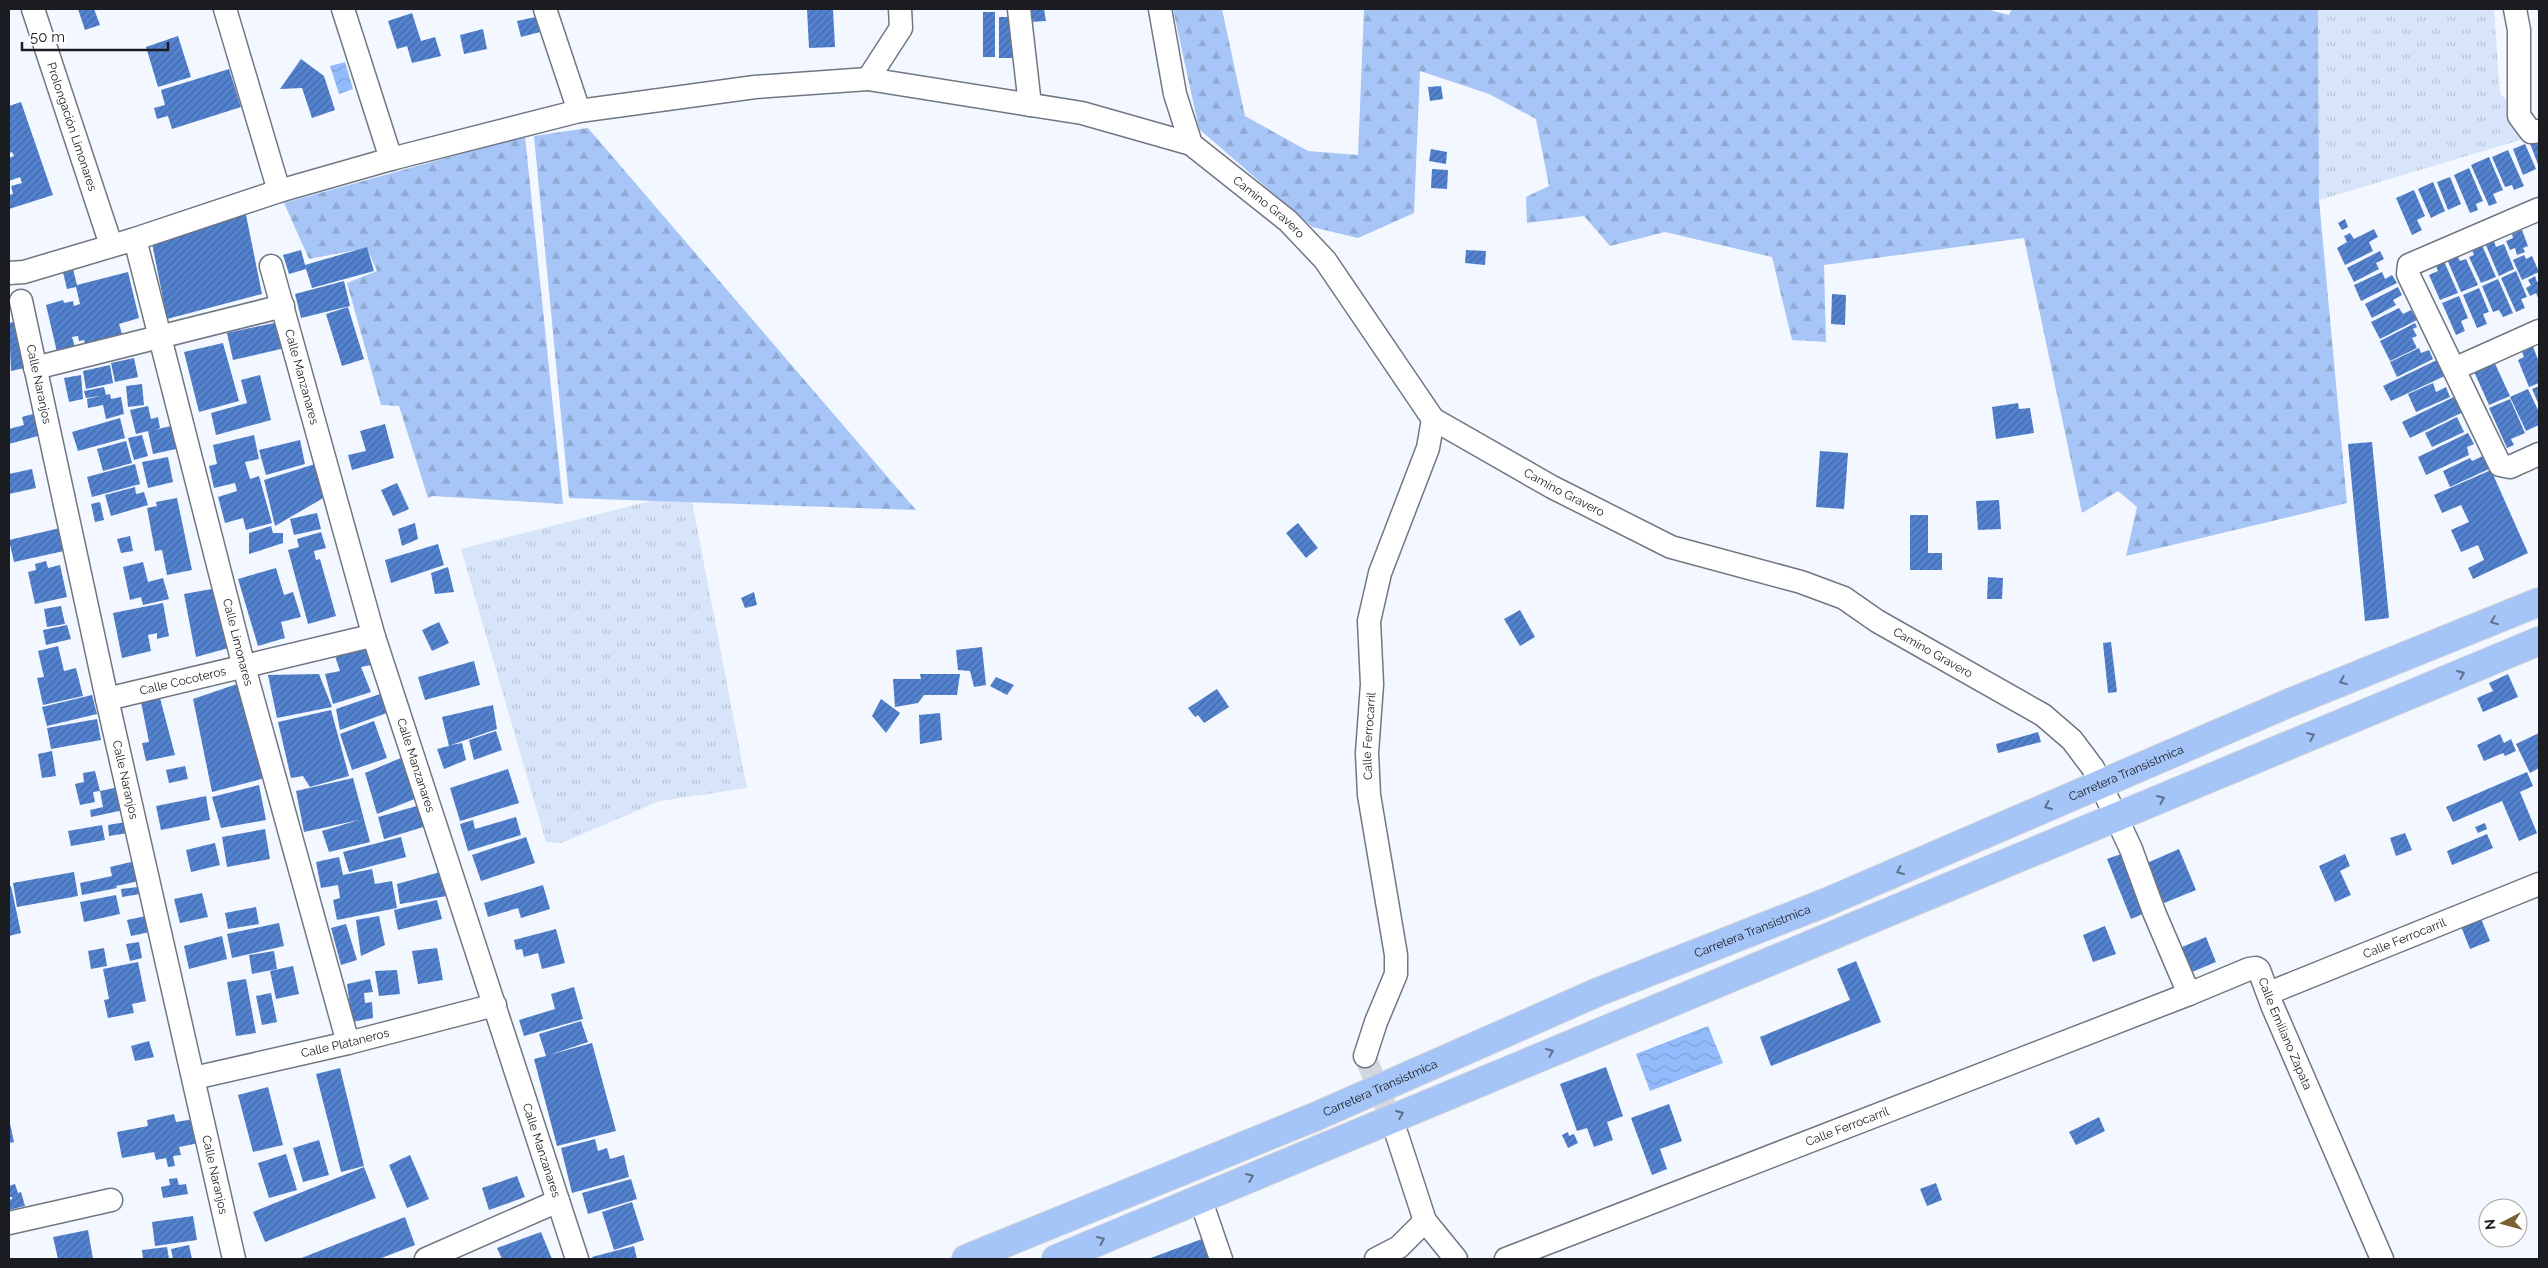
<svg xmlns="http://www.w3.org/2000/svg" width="2548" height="1268" font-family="Raleway,sans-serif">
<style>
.grass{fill:url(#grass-tufts)}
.forest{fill:url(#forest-firs)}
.water{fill:url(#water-waves)}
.building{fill:url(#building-hatch)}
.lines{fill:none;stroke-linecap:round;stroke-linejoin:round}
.minor-tunnel{stroke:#d2d6de;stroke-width:22;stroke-dasharray:22 11;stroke-linecap:butt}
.minor-casing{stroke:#707782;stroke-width:25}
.primary-casing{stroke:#d6d6d7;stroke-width:30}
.minor{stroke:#fff;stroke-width:22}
.primary{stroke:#a5c4f7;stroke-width:28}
.oneway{stroke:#60708c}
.labels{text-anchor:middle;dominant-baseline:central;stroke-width:4;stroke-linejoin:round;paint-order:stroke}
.street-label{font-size:12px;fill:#1a1c21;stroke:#fff}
</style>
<defs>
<pattern id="grass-tufts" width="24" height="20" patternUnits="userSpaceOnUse" patternTransform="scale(1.25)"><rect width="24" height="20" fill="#d7e4fa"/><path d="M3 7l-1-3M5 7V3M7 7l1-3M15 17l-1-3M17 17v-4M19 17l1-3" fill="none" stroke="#b8c3d6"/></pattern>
<pattern id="forest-firs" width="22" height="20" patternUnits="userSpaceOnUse" patternTransform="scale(1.25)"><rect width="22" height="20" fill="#a7c5f6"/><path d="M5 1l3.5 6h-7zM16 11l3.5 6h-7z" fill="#8fa9d3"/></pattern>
<pattern id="water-waves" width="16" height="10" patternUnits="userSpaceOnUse" patternTransform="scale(1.25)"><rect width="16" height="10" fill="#93bbfc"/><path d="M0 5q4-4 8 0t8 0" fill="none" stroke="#7ea0d8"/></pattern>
<pattern id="building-hatch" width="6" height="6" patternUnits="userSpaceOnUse" patternTransform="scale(1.25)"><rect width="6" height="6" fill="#5382cf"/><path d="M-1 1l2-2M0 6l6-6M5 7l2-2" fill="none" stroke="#446aa8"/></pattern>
</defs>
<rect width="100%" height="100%" fill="#f3f7ff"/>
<path class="grass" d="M2318,9H2494L2500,93L2537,135L2319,200Z
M690,491L747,788L660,801L561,843L546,842L461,549Z"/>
<path class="forest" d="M1173,9H1222L1245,116L1308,151L1358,155L1364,9H1986L2009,15L2012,9H2318L2319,200L2347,503L2126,556L2137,507L2118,491L2082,513L2024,238L1824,265L1826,342L1792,340L1772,257L1665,232L1610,246L1584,216L1527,223L1526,197L1549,186L1536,119L1489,94L1420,71L1414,213L1358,238L1312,227L1199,129Z
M588,128L916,510L569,498L534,136Z
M525,136L563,504L433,496L428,498L399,406L381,405L347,283L377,271L367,248L309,259L284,203Z"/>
<path class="water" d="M345,62L353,89L339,94L330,66Z
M1708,1026L1723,1063L1650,1091L1636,1054Z"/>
<path class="building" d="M78,9H94L100,25L85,30Z
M807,9H833L835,47L809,48Z
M1028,9H1044L1046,21L1029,22Z
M983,12H995V57H983Z
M412,13L421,41L435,37L441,56L412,63L407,46L397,49L388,21Z
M540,16L544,31L521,37L517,21Z
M999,17H1019V58H999Z
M483,29L487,49L464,54L460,35Z
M178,36L191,77L158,87L146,47Z
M301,59L324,76L335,110L312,118L302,88L280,89Z
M229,69L241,107L172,129L168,116L157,119L154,108L165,105L161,90Z
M1441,86L1443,99L1430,101L1428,87Z
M21,102L53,195L9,209V195L13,194L11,186L22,183L20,177L9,181V158L14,156L12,152L9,153V106Z
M2539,137V167L2529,141Z
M2525,144L2536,169L2523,175L2513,149Z
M1431,149L1447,152L1446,164L1429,161Z
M2508,150L2524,186L2514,190L2512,185L2505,187L2492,157Z
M2489,157L2503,190L2493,194L2497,203L2489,206L2471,165Z
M2469,168L2483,201L2476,204L2478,210L2470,213L2454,175Z
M1432,169L1448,170L1447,189L1431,188Z
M2450,177L2461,204L2448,210L2437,182Z
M2433,182L2445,211L2431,218L2418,189Z
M2414,190L2425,216L2417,220L2422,230L2412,235L2396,198Z
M244,205L262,294L167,319L151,238Z
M2345,219L2348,227L2342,230L2338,223Z
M2374,229L2378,237L2369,242L2373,251L2345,265L2337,248L2347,242L2344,236L2350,233L2354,239Z
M2522,230L2528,246L2523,248L2525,252L2517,255L2515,248L2510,250L2506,241L2513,238L2512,234Z
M2493,239L2496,247L2504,244L2514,269L2499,276L2485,243Z
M2481,243L2496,277L2481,283L2469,257L2474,255L2471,248Z
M367,247L374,271L312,288L306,269L289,274L283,255L301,250L305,265Z
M1466,250L1486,251L1485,265L1465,263Z
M2380,251L2384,259L2376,263L2379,269L2354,282L2347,268Z
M2456,253L2460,261L2466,259L2478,285L2461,292L2446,257Z
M2524,255L2526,259L2532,256L2539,272L2522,280L2513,260Z
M2443,259L2458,293L2440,300L2429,275L2438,271L2435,263Z
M71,261L77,285L128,272L139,318L119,324L123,337L86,347L84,340L79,341L78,336L72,337L75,347L57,352L46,305L63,300L64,303L73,301L74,306L80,304L76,287L67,289L61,264Z
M2516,271L2527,297L2521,299L2525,308L2516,312L2501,278Z
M2382,272L2385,279L2392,275L2397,283L2361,301L2354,285Z
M2535,276L2537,282L2539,281V300L2536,293L2530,296L2526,288L2531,285L2528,280Z
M2498,279L2513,313L2503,317L2499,310L2493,312L2482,286Z
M344,281L350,306L301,318L295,294Z
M2398,287L2402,295L2393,300L2396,305L2372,318L2365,304Z
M2479,288L2489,312L2483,314L2487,324L2477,328L2463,295Z
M1832,294L1846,295L1845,325L1831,324Z
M2459,296L2468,318L2461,321L2465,331L2456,335L2442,303Z
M348,307L364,359L342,366L326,314Z
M2399,308L2403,314L2411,310L2417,320L2380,339L2371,322Z
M18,321L29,367L11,371L9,323Z
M279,322L285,348L233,360L227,333Z
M2415,323L2417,327L2413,329L2417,336L2412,338L2417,348L2390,361L2380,341Z
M2530,339L2539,362V383L2529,387L2518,360L2524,357L2519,344Z
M223,343L239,401L199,412L184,352Z
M2419,348L2421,353L2429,350L2433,359L2397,377L2390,362Z
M2491,355L2510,396L2489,405L2471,365Z
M134,358L138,377L115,382L111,363Z
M2441,358L2449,374L2391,401L2383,386Z
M110,365L113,383L86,389L83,371Z
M81,375L83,399L69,402L64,378Z
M260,375L271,420L216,435L211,413L247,403L241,380Z
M2433,383L2436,392L2446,387L2450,397L2416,412L2408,394Z
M142,384L144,405L128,407L126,386Z
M2539,386V405L2532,389Z
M104,387L106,395L110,394L111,399L121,397L124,414L106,419L103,405L88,408L87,399L100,396L86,398L84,391Z
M2528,389L2539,412V425L2526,431L2510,397Z
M2456,396L2463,412L2410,438L2402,422Z
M2510,399L2525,433L2511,439L2514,445L2507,448L2489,408Z
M2018,403L2019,409L2030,408L2034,433L1996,439L1992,407Z
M148,406L151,419L158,417L160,428L154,430L171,426L176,449L153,454L148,431L136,434L130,410Z
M40,412L45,434L9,444V429L24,425L22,417Z
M2457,417L2464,432L2432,447L2425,433Z
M120,418L125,438L78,451L72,432Z
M385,424L394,458L352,470L348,455L366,451L360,431Z
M2468,433L2474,444L2467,447L2469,455L2426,475L2418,457Z
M142,435L148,456L134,460L128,438Z
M254,435L259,459L245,462L250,479L259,476L272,523L246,530L243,518L225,523L218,497L237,491L235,483L214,488L209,466L217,464L213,445Z
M300,440L305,464L266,475L259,450Z
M126,441L132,463L103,471L97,449Z
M2372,442L2389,618L2365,621L2348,444Z
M1820,451L1848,453L1844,509L1816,507Z
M2485,455L2491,468L2450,487L2443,471L2470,458L2472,461Z
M168,457L173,482L148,488L142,462Z
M135,464L140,484L92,497L87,477Z
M315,464L325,497L275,526L264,480Z
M32,469L36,488L9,494V474Z
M2491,470L2528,553L2473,579L2468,568L2484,560L2478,545L2461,552L2451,530L2469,522L2461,505L2442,513L2434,495Z
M397,483L409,509L393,516L381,490Z
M135,487L136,494L144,492L148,505L111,516L105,495Z
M177,498L192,570L167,575L162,550L155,551L147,508L157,506L156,502Z
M1999,500L2001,529L1978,530L1976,501Z
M100,502L104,520L95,522L91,504Z
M317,513L321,529L294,535L290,519Z
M1910,515H1928V553H1942V570H1910Z
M415,523L418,539L402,546L398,529Z
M1298,523L1318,548L1306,558L1286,533Z
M271,526L273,533H283V543L249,554V533Z
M60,528L64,551L14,562L9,540Z
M321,532L326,548L314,551L316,560L320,559L336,616L308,624L288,550L299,547L297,539Z
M130,536L133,551L121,553L117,539Z
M438,544L444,565L391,583L385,560Z
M46,561L48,568L60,565L67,597L35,604L28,572L36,570L35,564Z
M143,562L148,582L163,578L169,599L143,605L141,597L130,600L123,567Z
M448,567L454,592L435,594L431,573Z
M276,568L284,595L293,592L301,617L281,622L285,638L258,646L238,579Z
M1988,577L2003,578L2002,599H1987Z
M217,588L232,647L196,657L184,594Z
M754,592L757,605L745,608L741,598Z
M163,603L169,636L157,639V633L148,635L151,651L122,658L113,613Z
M61,606L65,624L47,627L44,609Z
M1520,610L1535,637L1520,646L1504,619Z
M439,622L449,643L432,651L422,630Z
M67,625L71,639L46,645L43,630Z
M371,641L376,664L361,667L371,692L333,704L325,674L340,671L333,650Z
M2111,642L2117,692L2108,693L2103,643Z
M58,646L64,671L76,668L83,696L43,705L37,678L44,677L38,651Z
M982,647L986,685L974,687L970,671L958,670L956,650Z
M474,661L480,685L425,700L418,677Z
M319,674L332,707L277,718L268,675Z
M920,674H960L957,695H924L918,703L895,707L893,679H921Z
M2508,674L2518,697L2483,712L2477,698L2493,691L2489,683Z
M996,677L1014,685L1007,695L990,686Z
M240,683L265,778L212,792L193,699Z
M1217,689L1229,707L1204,723L1198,715L1195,717L1188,708Z
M389,691L395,710L340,730L336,709Z
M92,695L97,714L47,726L42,707Z
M160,698L175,755L146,761L142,743L149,742L141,702Z
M881,699L900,713L886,733L872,716Z
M493,705L497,729L451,745L462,743L466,760L444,769L437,749L449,746L442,717Z
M331,710L349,776L310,787L303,776L291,778L278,722Z
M940,713L942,740L920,744L919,715Z
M97,719L101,740L51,749L47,728Z
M374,721L387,758L352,770L340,734Z
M496,731L502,750L474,760L469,740Z
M2038,732L2041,742L1998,753L1996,744Z
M2539,733V768L2530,773L2516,744Z
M2500,734L2504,743L2511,739L2516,751L2505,756L2503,753L2484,761L2477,745Z
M52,751L56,776L42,778L38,754Z
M408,755L422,796L377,814L365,773Z
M185,766L188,779L169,783L166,770Z
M508,769L519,803L460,821L450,788Z
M95,771L100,791L93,792L95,802L80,805L75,784L84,782L83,773Z
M2527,772L2533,786L2520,792L2537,833L2519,841L2502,801L2453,822L2446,807Z
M353,778L370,842L329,852L322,831L359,820L304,832L296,791Z
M259,785L266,820L221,828L212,797Z
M119,787L124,810L91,817L90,810L103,807L100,791Z
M206,796L210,820L161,830L156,806Z
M424,804L430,825L384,839L378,817Z
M516,817L521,835L468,851L460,824L473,820L475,829Z
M126,822L128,833L109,836L108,825Z
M2485,823L2487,829L2478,833L2475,827Z
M102,825L105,840L71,846L68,831Z
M265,829L270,859L227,867L222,837Z
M2405,833L2412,850L2396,856L2390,838Z
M2487,834L2493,848L2452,865L2447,851Z
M401,837L406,857L349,872L343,852Z
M526,837L535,863L481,881L472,855Z
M215,843L220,865L191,872L186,850Z
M2179,849L2196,890L2164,903L2147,863Z
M2121,854L2145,913L2131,919L2107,859Z
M2345,854L2350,866L2340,871L2351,895L2335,902L2319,866Z
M339,857L343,875L372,869L375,884L392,881L397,908L337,920L333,900L340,898L338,885L321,888L316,862Z
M135,861L139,881L116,886L117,888L82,895L80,883L112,876L110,867Z
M444,871L447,896L400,904L397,884Z
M74,872L78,896L17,907L13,883Z
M543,885L550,909L521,918L518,908L488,917L484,903Z
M9,886H11L21,933L9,936Z
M138,887L140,894L122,897L121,889Z
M202,893L208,917L180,923L174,899Z
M116,895L120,914L84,922L80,902Z
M437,900L442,919L398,930L394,910Z
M256,907L259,924L228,929L225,913Z
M2478,911L2490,941L2470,949L2458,919Z
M146,916L150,932L131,936L127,920Z
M379,916L385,945L361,956L356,920Z
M279,923L284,946L232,958L227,934Z
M346,924L357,960L341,965L331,928Z
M2105,926L2116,954L2093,962L2083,935Z
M556,929L565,963L542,969L538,953L524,957L522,949L516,950L514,940Z
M222,936L227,959L189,969L184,946Z
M2206,937L2216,962L2192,972L2182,947Z
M139,942L142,958L130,961L126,944Z
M104,948L107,966L91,969L88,951Z
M437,948L443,980L418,984L412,951Z
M274,951L277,969L252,974L249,955Z
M1856,961L1881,1022L1771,1066L1760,1037L1850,1000L1837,969Z
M138,962L146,1001L132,1004L134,1013L108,1018L104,1000L109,999L103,969Z
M293,966L299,994L276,999L270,971Z
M397,970L400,994L379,996L375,971Z
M246,979L256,1033L236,1036L227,982Z
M370,979L373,992L364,993L365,1003L372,1002L373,1018L352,1022L347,984Z
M574,987L583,1019L524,1036L519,1020L555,1009L551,994Z
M271,993L277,1022L262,1025L256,996Z
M581,1021L588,1042L549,1055L592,1043L616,1131L557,1146L534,1059L546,1056L539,1034Z
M149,1041L154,1057L135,1061L131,1046Z
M1606,1067L1623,1116L1607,1122L1613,1140L1594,1147L1587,1128L1577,1131L1560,1084Z
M340,1068L364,1166L341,1172L316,1074Z
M268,1087L283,1145L253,1152L238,1095Z
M1669,1104L1682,1141L1660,1149L1667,1169L1652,1175L1631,1118Z
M174,1114L176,1122L194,1119L199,1143L179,1147L181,1155L173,1156L175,1166L168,1167L166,1158L156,1160L154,1152L122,1158L117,1132L148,1126L147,1120Z
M2099,1117L2105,1131L2076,1145L2069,1132Z
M9,1119L14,1142L9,1143Z
M1568,1132L1569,1136L1574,1134L1578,1143L1568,1148L1562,1135Z
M595,1139L598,1151L607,1148L610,1159L624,1155L629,1177L572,1193L561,1148Z
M319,1140L329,1175L303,1182L293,1148Z
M286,1154L297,1190L269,1198L258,1163Z
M410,1155L429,1199L407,1208L389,1165Z
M364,1167L376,1198L265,1242L253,1212Z
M517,1176L525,1197L489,1210L482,1188Z
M177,1178L179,1185L186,1184L188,1194L163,1198L161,1187L170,1185L169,1179Z
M631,1179L637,1199L588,1214L582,1193Z
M1936,1183L1942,1200L1927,1206L1920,1189Z
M15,1184L18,1193L21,1192L25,1206L9,1210V1200L12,1199V1197H9V1186Z
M632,1202L644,1240L614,1250L602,1212Z
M193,1216L197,1240L155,1246L152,1222Z
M405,1217L415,1245L379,1259H299Z
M88,1230L93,1259H58L53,1237Z
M541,1232L552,1259H502L497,1248Z
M1202,1239L1209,1259H1148Z
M189,1245L192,1259H173L171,1249Z
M634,1246L637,1259H593L592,1257Z
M167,1247L169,1259H143L142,1250Z"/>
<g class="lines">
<path class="minor-tunnel" d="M1365,1056L1397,1134"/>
<g class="minor-casing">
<g id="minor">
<path id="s1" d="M33,9L111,245"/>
<path d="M225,9L279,191"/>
<path d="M343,9L391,159"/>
<path d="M1019,9L1030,105"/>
<path id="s2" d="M1160,9L1175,94L1191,144L1288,221L1325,260L1433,419L1552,487L1671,547L1801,582L1844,598L1877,621L2043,715L2072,740L2093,768L2131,849L2154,912L2189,994L2249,969L2256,968L2259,970L2272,1005L2382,1259"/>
<path d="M2515,9L2519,30V116L2531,132L2539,131"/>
<path d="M868,79L1082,113L1191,144"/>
<path d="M579,111L755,87L868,79L901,28L900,9"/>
<path d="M2539,209L2409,265L2408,274L2500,465L2510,467L2539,454"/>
<path id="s3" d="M135,239L244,667L348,1043"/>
<path id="s4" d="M271,266L374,637L577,1259"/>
<path d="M9,273L24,272L135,239L279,191L391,159L579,111L545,9"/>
<path id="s5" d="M21,301L107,699L234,1259"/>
<path d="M35,368L283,306"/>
<path d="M2454,369L2539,331"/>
<path id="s6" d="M107,699L371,636L374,637"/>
<path id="s7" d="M2269,993L2539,884"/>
<path id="s8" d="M1365,1056L1376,1022L1396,974V955L1369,795L1367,753L1372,684L1369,621L1380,573L1428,448L1433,419"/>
<path id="s9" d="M194,1078L348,1043L495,1005"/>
<path d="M1397,1135L1425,1221L1456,1259"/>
<path d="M1200,1198L1221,1259"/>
<path d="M9,1223L111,1200"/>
<path d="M426,1259L558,1201"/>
<path d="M1376,1259L1399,1247L1425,1221"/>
<path id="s10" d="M1506,1259L2189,994"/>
</g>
</g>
<g class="primary-casing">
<g id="primary">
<path id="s11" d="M966,1259L1317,1116L1598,992L1827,902L2289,703L2539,602"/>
<path d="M1056,1259L2539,641"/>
</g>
</g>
<use href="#minor" class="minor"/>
<use href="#primary" class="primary"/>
</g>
<defs><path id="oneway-chevron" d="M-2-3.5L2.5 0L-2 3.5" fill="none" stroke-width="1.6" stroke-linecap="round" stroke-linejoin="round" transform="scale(1.25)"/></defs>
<g class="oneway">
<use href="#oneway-chevron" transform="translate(2494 621) rotate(158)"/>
<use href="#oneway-chevron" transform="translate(2461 674) rotate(-23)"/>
<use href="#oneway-chevron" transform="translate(2343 681) rotate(158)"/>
<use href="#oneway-chevron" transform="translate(2311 736) rotate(-23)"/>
<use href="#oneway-chevron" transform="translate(2161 799) rotate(-23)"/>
<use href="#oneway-chevron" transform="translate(2048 806) rotate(156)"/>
<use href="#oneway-chevron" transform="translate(1900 871) rotate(156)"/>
<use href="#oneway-chevron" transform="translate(1550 1052) rotate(-23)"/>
<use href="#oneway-chevron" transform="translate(1400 1114) rotate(-23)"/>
<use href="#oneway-chevron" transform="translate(1250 1177) rotate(-23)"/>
<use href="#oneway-chevron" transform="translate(1101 1240) rotate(-23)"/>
</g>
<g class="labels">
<g class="street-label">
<text stroke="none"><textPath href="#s1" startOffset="124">Prolongación Limonares</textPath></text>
<text stroke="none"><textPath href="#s2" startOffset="239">Camino Gravero</textPath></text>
<text stroke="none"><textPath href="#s4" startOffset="115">Calle Manzanares</textPath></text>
<text stroke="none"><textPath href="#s5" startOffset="85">Calle Naranjos</textPath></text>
<text stroke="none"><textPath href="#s2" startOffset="659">Camino Gravero</textPath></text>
<text stroke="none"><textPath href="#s3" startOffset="416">Calle Limonares</textPath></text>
<text stroke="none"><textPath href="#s2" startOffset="1064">Camino Gravero</textPath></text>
<text stroke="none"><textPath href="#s6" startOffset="78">Calle Cocoteros</textPath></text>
<text stroke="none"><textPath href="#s8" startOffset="328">Calle Ferrocarril</textPath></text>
<text stroke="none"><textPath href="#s4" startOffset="520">Calle Manzanares</textPath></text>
<text stroke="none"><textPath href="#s11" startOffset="1258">Carretera Transistmica</textPath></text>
<text stroke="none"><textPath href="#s5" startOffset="490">Calle Naranjos</textPath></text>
<text stroke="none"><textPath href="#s11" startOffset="852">Carretera Transistmica</textPath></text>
<text stroke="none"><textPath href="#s7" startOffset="146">Calle Ferrocarril</textPath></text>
<text stroke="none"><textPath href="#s2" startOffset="1654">Calle Emiliano Zapata</textPath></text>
<text stroke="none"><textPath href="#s9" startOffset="155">Calle Plataneros</textPath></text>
<text stroke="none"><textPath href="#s11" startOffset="448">Carretera Transistmica</textPath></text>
<text stroke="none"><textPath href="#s10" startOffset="366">Calle Ferrocarril</textPath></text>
<text stroke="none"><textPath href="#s4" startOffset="925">Calle Manzanares</textPath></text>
<text stroke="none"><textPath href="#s5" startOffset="895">Calle Naranjos</textPath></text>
</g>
</g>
<rect width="2548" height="1268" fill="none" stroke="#1a1c21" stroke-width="20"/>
<g transform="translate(2503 1223) rotate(264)"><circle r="24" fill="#ffffff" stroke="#a3a4a6"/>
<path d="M0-4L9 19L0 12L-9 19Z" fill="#7a6032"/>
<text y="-8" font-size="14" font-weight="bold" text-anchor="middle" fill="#1a1c21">N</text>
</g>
<path d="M22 42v8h146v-8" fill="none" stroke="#1a1c21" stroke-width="2.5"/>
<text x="30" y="42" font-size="15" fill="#1a1c21" stroke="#ffffff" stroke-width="4" paint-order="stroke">50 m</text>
</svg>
